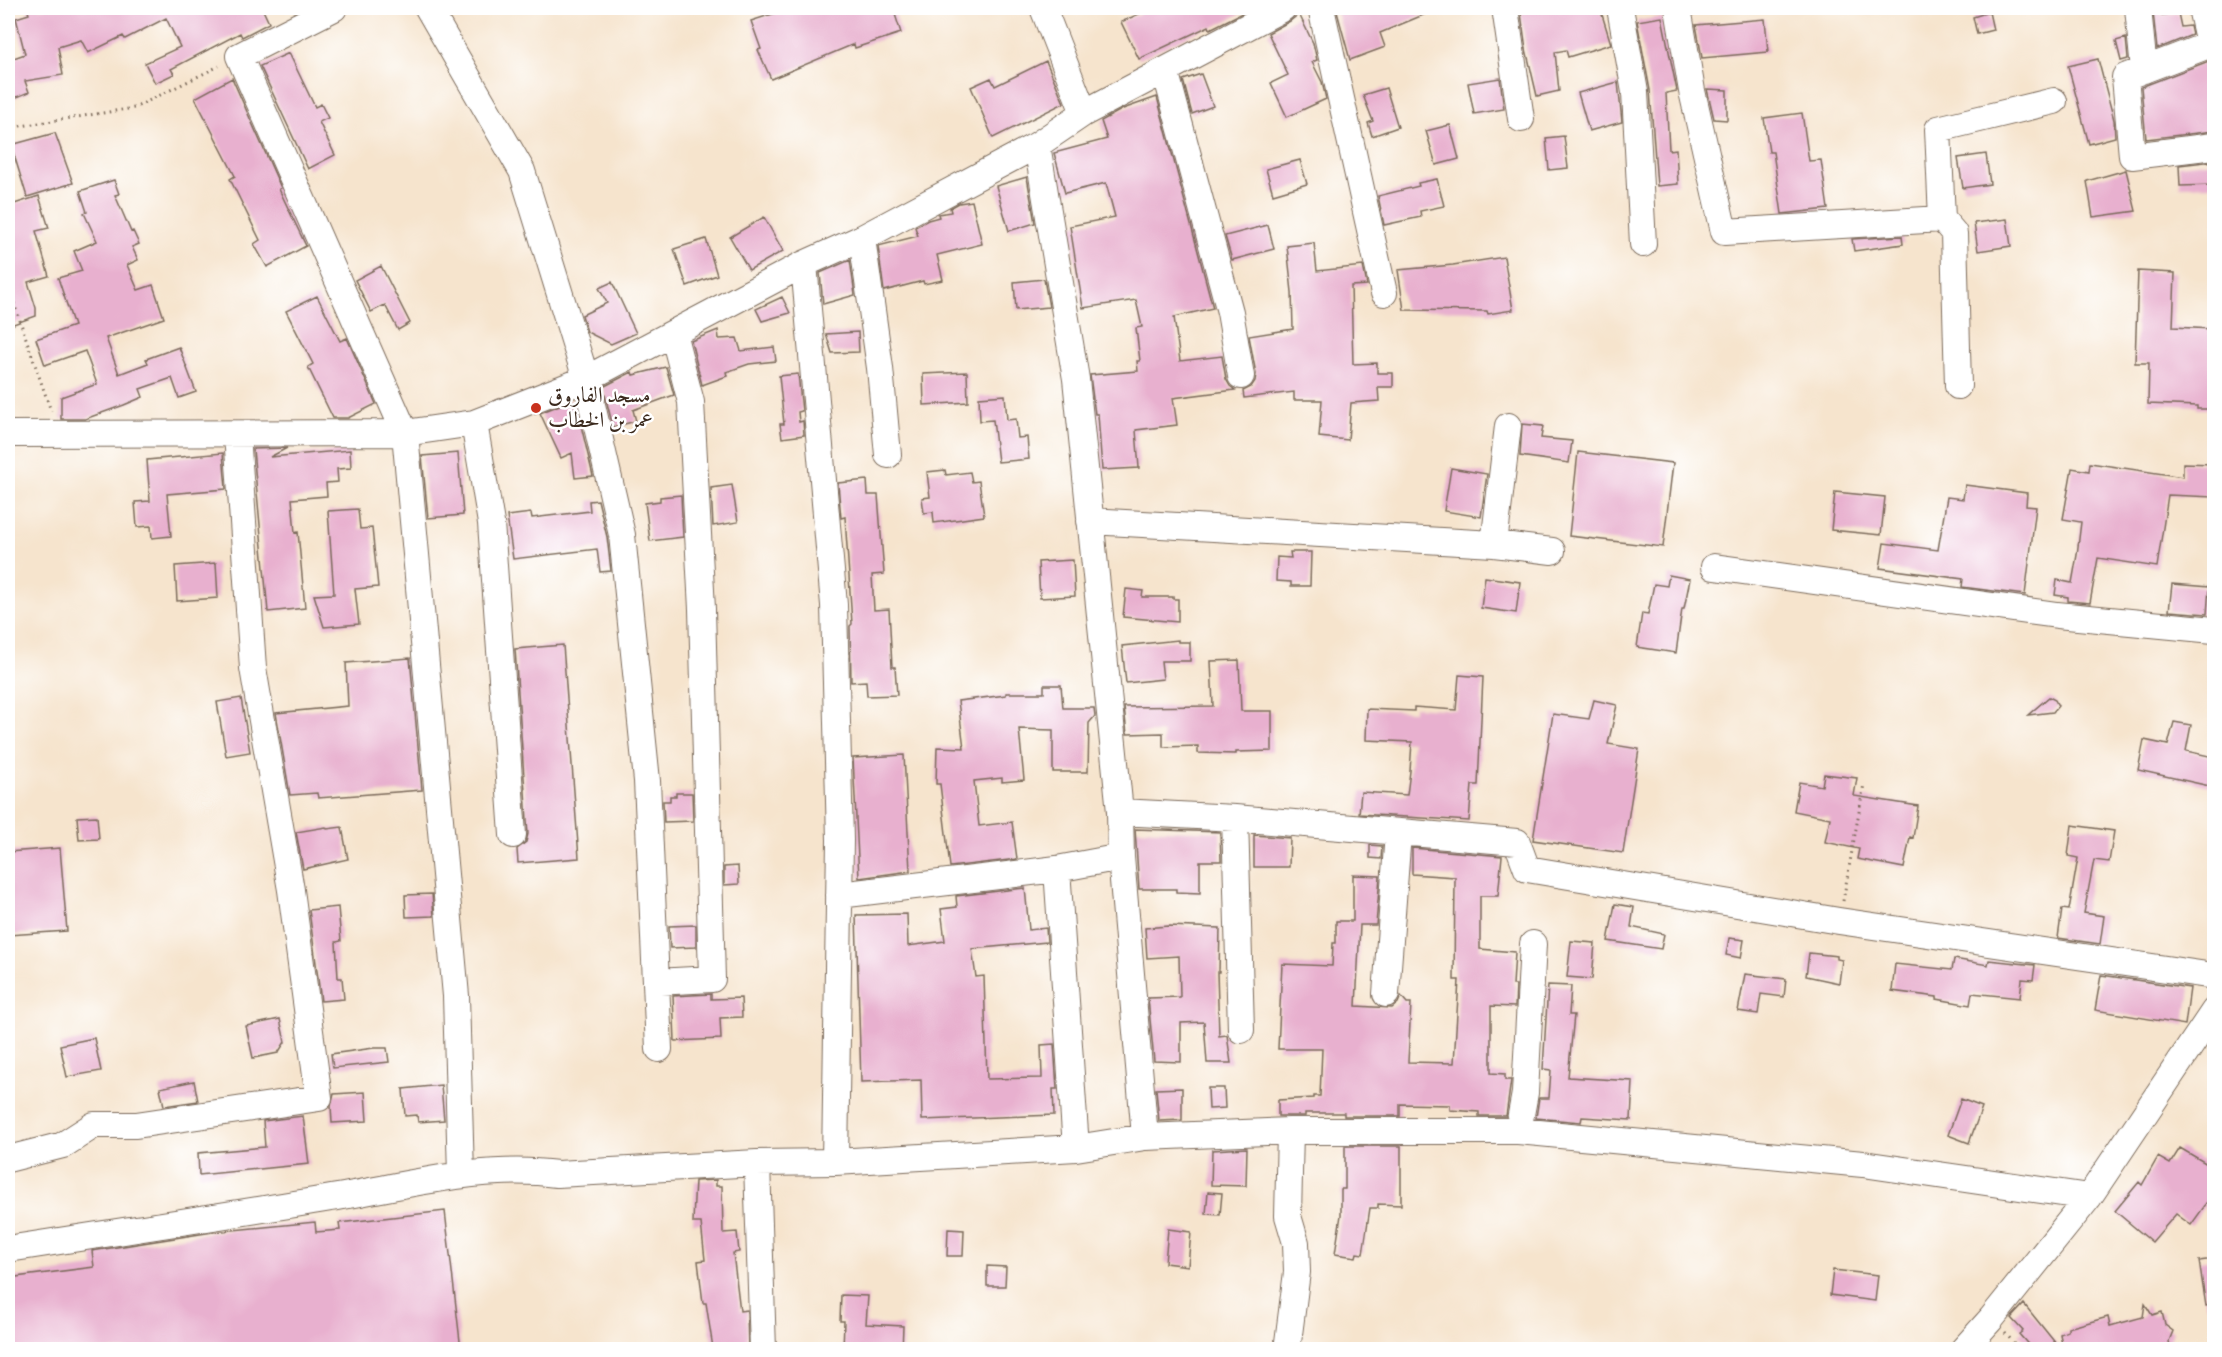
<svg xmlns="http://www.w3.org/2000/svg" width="2222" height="1357" font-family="'IM FELL Double Pica',Amiri,serif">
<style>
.building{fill:#e8b0cf}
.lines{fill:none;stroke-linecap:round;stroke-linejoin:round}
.minor-casing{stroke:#7c6b5b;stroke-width:28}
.path{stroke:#7c6b5b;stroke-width:3;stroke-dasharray:1.5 4.5;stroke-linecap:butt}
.minor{stroke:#fff;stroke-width:26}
.poi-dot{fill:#c8321e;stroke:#fff;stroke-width:2}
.labels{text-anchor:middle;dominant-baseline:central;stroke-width:5;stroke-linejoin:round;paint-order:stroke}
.poi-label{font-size:22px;fill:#3b2a1e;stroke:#fff;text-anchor:start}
</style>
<rect width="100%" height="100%" fill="#fff"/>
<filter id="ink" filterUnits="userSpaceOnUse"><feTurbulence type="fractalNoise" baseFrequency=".0167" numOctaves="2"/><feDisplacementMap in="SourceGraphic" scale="12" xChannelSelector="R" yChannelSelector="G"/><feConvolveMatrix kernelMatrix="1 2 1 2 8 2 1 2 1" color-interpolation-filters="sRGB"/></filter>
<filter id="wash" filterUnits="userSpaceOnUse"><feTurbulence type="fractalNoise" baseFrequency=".008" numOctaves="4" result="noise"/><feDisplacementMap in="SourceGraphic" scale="24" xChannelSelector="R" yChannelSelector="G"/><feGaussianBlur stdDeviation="1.35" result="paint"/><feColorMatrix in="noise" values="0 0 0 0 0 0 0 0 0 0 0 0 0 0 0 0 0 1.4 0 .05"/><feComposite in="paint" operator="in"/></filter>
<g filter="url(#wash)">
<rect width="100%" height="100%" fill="#f6e4cd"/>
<g id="blocks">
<path class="building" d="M27,8H262L269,23L242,37L240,33L171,69L174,74L155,83L145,63L180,47L166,18L125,39L123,36L88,53L81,40L58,47L63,75L25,81L29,92L12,99L8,88V60L25,54L16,18L29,14Z
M791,8H893L901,33L855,48L854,44L771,79L758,50L761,49L751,21Z
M1152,8H1252L1210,29L1209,26L1139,59L1121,22Z
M1336,8H1440L1380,33L1385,47L1350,60Z
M1539,8H1600L1611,44L1568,57L1566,50L1555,52L1559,91L1537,96L1526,49L1521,13Z
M2161,11L2162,15L2178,13L2181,27L2190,26L2192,35L2157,49L2153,12Z
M1989,12L1993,30L1977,34L1973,17Z
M1299,14L1313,43L1317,60L1312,62L1322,82L1326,99L1287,117L1271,83L1288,75L1268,33L1290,21Z
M1662,17L1677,91L1666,93L1669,150L1676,149L1678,184L1657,186L1650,90L1637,21Z
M1765,19L1768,52L1702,58L1696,25Z
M2126,38L2128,59L2121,61L2116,41Z
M289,53L315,107L321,104L328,118L319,122L335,155L308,169L260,66Z
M2098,59L2114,120L2115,137L2089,144L2068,66Z
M2214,59V131L2146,139L2141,87Z
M1046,61L1064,103L993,138L971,87L991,78L995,86Z
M1201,74L1213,106L1192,114L1183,80Z
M232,78L281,188L279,189L306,246L267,267L254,244L260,240L230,179L235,176L195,98Z
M1500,78L1504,109L1474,114L1468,83Z
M1618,82L1622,122L1589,131L1578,93Z
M1386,88L1398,127L1372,136L1368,123L1373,121L1363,95Z
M1707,89L1727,90V120L1714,119Z
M1157,97L1213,308L1174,317L1180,361L1222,356L1226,379L1230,386L1235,390L1173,398L1177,425L1136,430L1139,468L1102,470L1098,414H1095L1090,375L1138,371L1137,361H1140L1136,328L1142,327L1136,300L1083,308L1070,226L1115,217L1106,183L1065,193L1054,153L1107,139L1101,121L1123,109Z
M1802,113L1809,161L1821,160L1828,209L1782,214L1773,152H1769L1764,118Z
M1450,125L1459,159L1436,165L1426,131Z
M55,133L73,183L27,197L11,145Z
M1564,136L1568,168L1549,170L1546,138Z
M1986,154L1990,184L1963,188L1958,158Z
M1300,160L1307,184L1273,194L1266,169Z
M2214,161V185L2180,186L2179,165Z
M2126,170L2136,211L2093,217L2087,181Z
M1027,177L1035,223L1009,231L996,186Z
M1437,179L1444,206L1420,211L1421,217L1384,225L1378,196L1419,186L1418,183Z
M114,180L119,194L115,195L131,232L133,231L139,244L132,247L138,260L127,265L138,290L153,285L164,318L106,338L119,374L148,363L146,359L179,347L196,392L179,398L172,378L140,389L143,397L124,405L85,419H61V397L97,384L85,351L45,365L36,339L74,326L58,278L82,271L74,251L97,241L84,213L87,212L80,191Z
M39,196L49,228L36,231L49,276L28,282L36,308V316L8,326V206Z
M972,201L982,244L937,255L943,280L924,284L923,281L884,291L878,246L918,236L915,227L928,220L939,217L938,214L951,212L950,208L959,203Z
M764,217L783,251L749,270L730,237Z
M2007,219L2011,246L1978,251L1974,223Z
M1268,225L1274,249L1232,260L1225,236Z
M1902,236L1903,244L1854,251L1852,239Z
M706,239L717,275L687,286L674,249Z
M1314,243L1317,271L1363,266L1367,285L1351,286L1353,364L1377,363V373H1393V387H1378L1379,401L1351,403L1348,440L1319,437L1322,400H1294V392L1244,398L1243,391L1251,387L1255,381L1256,374L1249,336L1293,329L1292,292L1287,246Z
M1504,257L1513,310L1488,314L1487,311L1404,310L1398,270L1453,265Z
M850,260L855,295L823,304L820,273Z
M381,266L410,323L398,330L385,305L371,312L355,280Z
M2138,271L2175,273L2173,327L2213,329L2211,367H2214L2213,409H2197V406L2148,404L2149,363H2135Z
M1044,279L1049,307L1016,310L1014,282Z
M612,282L636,333L611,344L587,332L582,315L607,303L599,288Z
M317,296L340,341L347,338L376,404L348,418H333L308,367L313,364L286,311Z
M782,297L790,313L762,321L756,309Z
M718,330L719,339L737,338L741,351L774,347L776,361L749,364L726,372L727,376L702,385L691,341Z
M858,332L859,352L832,353L826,334Z
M666,367L674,395L633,410L636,421L613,427L603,387L632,372L633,375Z
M967,372L968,402L924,405L923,374Z
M798,374L802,411L798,412L799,422L803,421L804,435L782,438L780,424H784L779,376Z
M1005,395L1007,420L1016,419L1018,438L1027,437L1029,459L998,462L993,420L980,421L979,397Z
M572,400L578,413L593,476L575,478L572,453L561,458L540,413Z
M1522,424L1543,426L1541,438L1572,441L1569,463L1520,456Z
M287,448L270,457L350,450L351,468L337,469L338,482L326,483L327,496L292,499L295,533L298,532L305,608L268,612L253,449Z
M1578,452L1673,463L1663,547L1569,536Z
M223,453L226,489L167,494L171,536L152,538L151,526L137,527L135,502L150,501L147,460Z
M458,453L463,515L428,518L422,456Z
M2090,463L2183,477V463L2214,464V497L2168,495L2157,567L2098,558L2090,603L2068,601V597L2055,595L2057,580L2072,583L2077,555L2081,522L2063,519L2072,468L2089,471Z
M1451,468L1487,474L1481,517L1444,511Z
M945,470L946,475L970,472L972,482L979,481L984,516L934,523L933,512L924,513L922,498L930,497L927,472Z
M867,480L868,495H878L884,574L872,575L874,610L889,609L892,667H895L897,695L867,696L866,681L851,682L850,626L852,624L849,576L845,517L841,518L838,483Z
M732,485L738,522L713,526L711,488Z
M1965,485L2027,493L2026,506L2036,507L2025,595L1962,587L1963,579L1880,568L1884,543L1938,550L1947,497L1963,499Z
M1835,492L1885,497L1881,535L1831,530Z
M681,495L683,537L650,541L645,503L660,501V497Z
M598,500L607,537L611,571L600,572L597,549L513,559L507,516L531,513L532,518L590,511L589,501Z
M358,509L360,529L372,528L378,587L355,589L359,624L324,627L314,595L334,594L328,511Z
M1290,552H1311L1310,586H1291V582L1276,581L1277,557L1291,558Z
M1073,560L1075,596L1040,598L1038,562Z
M216,563L218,598L177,601L175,566Z
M1669,575L1690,579L1684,609H1682L1676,653L1637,647L1642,613L1648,614L1654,584L1667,586Z
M1485,577L1520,582L1516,613L1481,608Z
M2172,584L2209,587L2207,614L2169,611Z
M1126,589L1143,591L1142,597H1173V599H1178V622L1123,617Z
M1178,640V642H1190V661H1161L1163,679L1126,683L1122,646Z
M563,645L579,858L518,863L517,849L526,842L528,834L515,649Z
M410,658L422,790L318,798L317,793L290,795L276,713L348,706L346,663Z
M1239,660L1241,711H1272V751L1236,752V754L1198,753V746L1163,747V733L1127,734L1124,707L1213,706L1211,661Z
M1459,675L1483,677L1478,785H1472L1469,821L1359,814L1361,792L1407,795L1410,771L1412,742L1366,740L1367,709L1414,711V707L1456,710Z
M1044,685H1061L1063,708H1094L1095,716L1089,723L1088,772H1053V730L1019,729L1024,780L1002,782V778L974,781L979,826L1012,822L1017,859L950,867L940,784H936L937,747L964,748L958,701L1006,695V693H1044Z
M2049,697L2055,700L2058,706L2053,712L2028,715Z
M241,698L250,752L226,756L217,702Z
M1594,700L1617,705L1608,744L1639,749L1623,853L1533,840L1553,714L1589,719Z
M2174,722L2191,725L2186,751L2214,757V787L2138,770L2144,740L2168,745Z
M904,755L910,871L859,878L853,758Z
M1824,774L1857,778L1854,796L1918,806L1913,838L1910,837L1904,868L1857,859L1859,849L1825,842L1830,818L1794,811L1799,782L1822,786Z
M676,793H692L693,821L664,822L663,801H670V796H676Z
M97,816L99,839L79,840L77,817Z
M2072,825L2114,831L2109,862L2094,860L2084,913L2104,916L2100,944L2058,938L2062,909L2069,910L2078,858L2068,856Z
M326,827L327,829L342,827L348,859L303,869L296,832Z
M1135,829L1220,832L1221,861H1200V893L1176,892V889H1139Z
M1254,835L1290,838L1289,867H1254Z
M1370,845L1382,846L1381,859L1370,858Z
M60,848L67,931L8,935V852Z
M1412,848L1502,856L1498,896H1480V949L1515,952L1513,985H1516L1515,1007L1491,1006V1073L1505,1074V1080H1511L1506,1116H1479V1112L1450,1110V1105L1400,1104V1116H1344V1113H1305V1116H1278V1100L1314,1098V1096H1320L1322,1049H1278L1282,964L1332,966L1333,943H1336V921H1353V875L1380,876L1376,925H1360L1356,1006L1392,1008L1398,1003L1401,996L1407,1003H1411L1408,1062L1454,1063L1459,980H1454L1455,877L1412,874Z
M738,866L739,884L724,885V867Z
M1025,888L1029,930L1046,928L1047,942L972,949L976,977L984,976L987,1079L1042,1078L1041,1045L1054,1044L1057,1089H1053L1054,1115L922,1120L921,1080L861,1082L856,915L907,914L908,946L945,941L941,909L957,907L956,896Z
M432,894L434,916L406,917L405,895Z
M1615,904L1634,907L1631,927L1664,934L1661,949L1608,941Z
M338,907L341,941L336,942L338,978H342L344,999L321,1001L309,910Z
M696,925V947L670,948L669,926Z
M1168,926L1220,928L1219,972H1217L1219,1036L1227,1035L1231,1063H1207L1204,1022L1181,1023V1062L1154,1061L1148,998L1180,997L1179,956L1147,958L1145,928Z
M1729,938L1744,940L1741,958L1726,955Z
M1571,941L1595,943L1592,979L1567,977Z
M1809,953L1837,956V959L1842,960L1839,983L1806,976Z
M1954,959L1988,965L1989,960L2035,965L2033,980L2022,979L2020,998L1972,993L1970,1005L1937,999V997L1892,991L1895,964L1952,970Z
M1745,974L1786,979L1784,997L1761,994L1758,1014L1738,1011Z
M2101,975L2190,988L2185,1025L2095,1010Z
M1548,985L1571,986L1569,1015H1574L1568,1077L1633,1081L1631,1120L1582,1117L1581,1122L1536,1118L1539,1098H1549L1551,1070L1543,1069Z
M711,994V999L741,998L742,1017L720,1018L721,1039L675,1041L673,996Z
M280,1019L285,1042L278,1053L253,1058L246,1026Z
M94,1038L101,1071L67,1077L60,1045Z
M374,1048H387L389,1062L333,1068L331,1054Z
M194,1081L198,1101L164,1106L160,1088Z
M441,1085L444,1120L418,1122L417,1115L405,1116L403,1089Z
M1182,1088V1120L1159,1121L1156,1089Z
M1208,1088H1224L1225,1108L1209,1109Z
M365,1092L367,1121L332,1123L331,1106L334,1094Z
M1961,1099L1982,1107L1969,1143L1948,1135Z
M303,1116L309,1164L199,1175L198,1153L265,1147L263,1121Z
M1345,1146H1401V1205L1378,1204V1208H1370L1363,1254L1357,1253L1356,1257L1335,1254L1341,1215V1189H1345Z
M1247,1148L1246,1186L1211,1185L1212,1150Z
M2180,1148L2214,1168V1181L2209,1189L2214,1193L2191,1225L2176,1214L2152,1242L2115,1211L2139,1182L2142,1185L2158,1157L2170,1164Z
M716,1180V1186H722L723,1233L737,1232L739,1252L733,1253L740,1311L747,1310L748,1350H731L730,1346L713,1348L706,1303H703L698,1261L705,1260L701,1223H693L694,1199L695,1181Z
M1208,1192L1222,1193L1220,1215L1206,1214Z
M445,1211L461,1350H8V1278L94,1267L92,1251L213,1232L315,1222L316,1232L340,1230L339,1223Z
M948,1229L964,1230L963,1256H947Z
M1168,1229L1191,1232L1188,1266L1165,1263Z
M2214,1259V1305L2206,1306L2199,1261Z
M987,1266L1006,1267L1005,1286H987Z
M1833,1270L1878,1275L1875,1301L1830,1295Z
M841,1295L868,1296L866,1324L903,1326L902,1350H843L844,1321H840Z
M2024,1304L2061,1350H2033L2019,1334L2023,1331L2011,1318Z
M2145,1304L2152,1315L2162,1312L2165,1325L2173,1331L2169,1341L2170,1346L2155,1350H2132L2131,1345L2117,1350H2063L2060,1334L2068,1331V1328L2108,1317L2110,1326L2143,1317Z"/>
</g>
</g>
<g filter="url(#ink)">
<use href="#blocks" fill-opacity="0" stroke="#7c6b5b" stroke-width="1.5"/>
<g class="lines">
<g class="minor-casing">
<path id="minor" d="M334,8L239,56L405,433L456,996L461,1175
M428,8L522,171L586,379L622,535L647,781L659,1049
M1043,8L1084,113
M1321,8L1384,293
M1505,8L1521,119
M1620,8L1635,92L1643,244
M1678,8L1692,91L1724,232L1942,219L1954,233L1958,386
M2138,8L2144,70
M2201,8L2209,44
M2214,43L2125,77L2132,156L2214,146
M1165,70L1230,312L1241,376
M1037,145L1076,379L1120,812L1121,857L1145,1137
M1942,219L1938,129L2054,101
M862,238L880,368L888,455
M804,264L834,605L840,840L835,1162
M474,423L491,523L513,835
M8,434L405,433L474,423L586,379L804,264L862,238L1037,145L1084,113L1283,8
M1090,521L1494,544L1552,551
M1494,544L1508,426
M1714,567L2057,615L2214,630
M1120,812L1235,818L1517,842L1527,869L1839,921L2214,976
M1235,818L1241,1030
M1057,869L1076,1148
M839,895L1057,869L1121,857
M656,982L712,979L702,609L691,402L673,333
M1386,994L1398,833
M1518,1131L1525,1093L1533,944
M8,1159L63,1145L94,1125H136L319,1098L291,890L253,668L237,434
M8,1249C115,1232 224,1216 331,1198C405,1186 482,1164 557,1174L757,1163
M763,1350L757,1163L835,1162L1076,1148L1145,1137L1290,1131H1518L1863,1164L2089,1197
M1287,1350L1297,1272L1296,1243L1288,1216L1290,1131
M1963,1350L1991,1319L2089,1197L2214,1011"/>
</g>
<path class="path" d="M8,128L134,108L219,66
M8,286L51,411
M1843,901L1864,784
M2005,1333L2020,1350"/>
<use href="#minor" class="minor"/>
</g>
</g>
<circle class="poi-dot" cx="536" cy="408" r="6"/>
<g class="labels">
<g class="poi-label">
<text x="548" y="395">مسجد الفاروق<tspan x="548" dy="25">عمر بن الخطاب</tspan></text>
</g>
</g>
<rect width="2222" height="1357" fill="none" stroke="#fff" stroke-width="30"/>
</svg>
